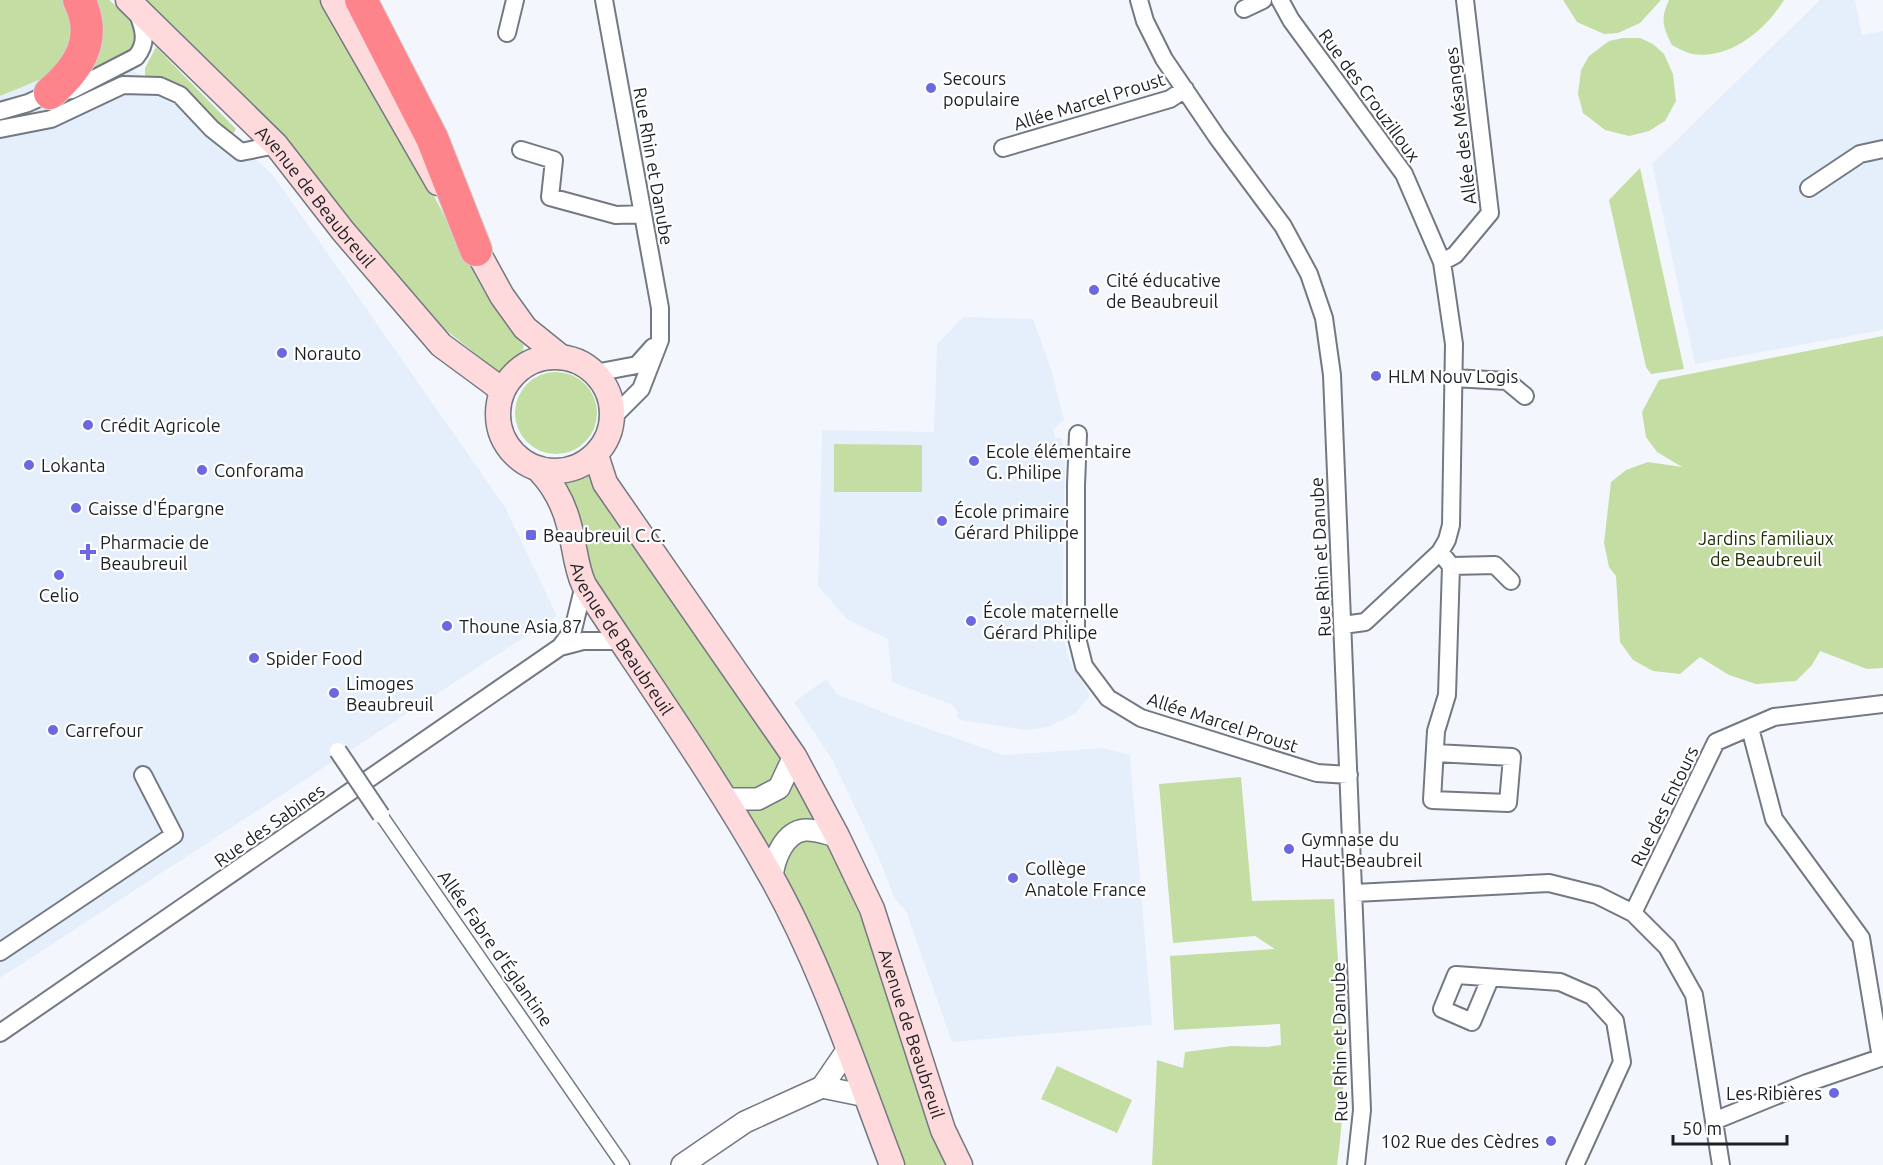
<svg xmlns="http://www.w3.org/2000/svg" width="1883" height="1165" font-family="Ubuntu,sans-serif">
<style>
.built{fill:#e5effc}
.green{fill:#c4dda2}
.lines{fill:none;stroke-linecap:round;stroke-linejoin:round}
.pedestrian-casing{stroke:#727982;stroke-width:15}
.minor-casing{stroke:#727982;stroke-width:20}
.tertiary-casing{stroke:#727982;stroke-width:24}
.secondary-casing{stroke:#727982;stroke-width:27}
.motorway-casing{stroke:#d2d2d3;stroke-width:34}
.pedestrian{stroke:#fff;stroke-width:12}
.minor{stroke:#fff;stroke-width:16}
.tertiary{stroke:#fff;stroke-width:21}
.secondary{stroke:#ffdadc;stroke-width:24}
.motorway{stroke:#fe848c;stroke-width:32}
.minor-bridge-casing{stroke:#727982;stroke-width:20;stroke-linecap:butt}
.minor-bridge{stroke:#fff;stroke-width:16}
.poi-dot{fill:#6c68e1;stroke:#fff;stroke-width:2}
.labels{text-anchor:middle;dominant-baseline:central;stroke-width:4.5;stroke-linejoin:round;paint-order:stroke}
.poi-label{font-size:18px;fill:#1c1f23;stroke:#fff;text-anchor:start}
.street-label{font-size:18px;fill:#1c1f23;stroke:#fff}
.park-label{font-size:18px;fill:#203000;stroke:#fff}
</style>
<rect width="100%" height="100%" fill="#f3f7fd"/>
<path class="built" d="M1820,0H1855L1862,35L1883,31V330L1695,364L1652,164Z
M117,62L145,77L171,82L182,87L273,175L505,507L557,616L0,978V96L51,75Z
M963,317L1033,319L1052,372L1064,420L1053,429L1055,438H1062L1065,457L1062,633L1070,662L1090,695L1076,713L1048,727L1026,730L961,720L957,717V711L952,705L892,682L888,639L848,620L818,586L822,430L934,432L937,344Z
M826,679L837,694L900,719L1004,755L1103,748L1130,755L1152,1025L952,1042L906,911L895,899L878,856L833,761L794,702Z"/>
<path class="green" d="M0,0H73L80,31L51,75L0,96Z
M90,0H109C116,6 124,12 130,20C154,50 101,69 81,80Z
M140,0H323C360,65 398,130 434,196C460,245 486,306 524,345L522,353L500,373L428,316Z
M1563,0H1661L1640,23L1618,33L1604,34L1577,22Z
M1669,0H1784C1766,29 1731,60 1693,54C1686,53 1678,48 1672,45C1663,27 1660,19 1669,0Z
M1623,38H1640L1653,44L1664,54L1673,74L1676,101L1665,121L1649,131L1629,136L1605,130L1583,113L1578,94L1581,70L1589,56L1609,41Z
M156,47L236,129L232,136L182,87L171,82L145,77V68Z
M1640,168L1684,369L1651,374L1646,367L1609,200Z
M1883,336V668L1867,669L1820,651L1812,665L1796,681L1756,684L1729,675L1700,657L1680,674L1653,671L1633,660L1620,642L1616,576L1609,567L1604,543L1611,482L1626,470L1648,462L1682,467L1657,452L1646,437L1642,412L1659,380Z
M515 413a41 41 0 1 1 82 0a41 41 0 1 1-82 0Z
M834,444L922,445V492H834Z
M589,474L780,755C778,771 773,779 761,790L736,791L724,779L588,571L575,506L565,483Z
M794,772L824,828L768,858L741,805Z
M1241,777L1252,901L1334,899C1339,987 1350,1078 1337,1165H1152L1157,1060L1183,1068L1185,1052L1232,1046L1267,1047L1281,1045L1280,1024L1174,1030L1170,956L1275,949L1255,936L1173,943L1159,784Z
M808,838L828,844C878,947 911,1056 947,1165H900L780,870L787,846Z
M1057,1066L1132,1100L1117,1133L1041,1099Z"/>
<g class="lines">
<g class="pedestrian-casing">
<path id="pedestrian" d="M381,815L623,1165"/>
</g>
<g class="minor-casing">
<path id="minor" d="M604,0L660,308V340L641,389L613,417
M1139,0L1145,21L1164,59L1217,137L1283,226L1309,274L1324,318L1332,375L1362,1110L1356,1165
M1280,0L1291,20L1404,174L1442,262L1454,344L1451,525L1447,540L1440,552L1365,622L1343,625
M1244,9L1263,0
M507,33L515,0
M0,111L28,103L50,93L72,90L136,57C148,43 144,29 138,14
M0,129L51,119L123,85L160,86L180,95L212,129L241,152L276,145
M1003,148L1170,99L1185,89
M521,150L554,160L550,197L616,215L643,214
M1809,188L1860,154L1883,149
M1442,262L1455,255L1490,213L1465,0
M595,373L637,365L653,347
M1453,378L1507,381L1525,396
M1078,434L1076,485V634L1084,666L1108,698L1141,718L1317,773L1349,775
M1444,557L1451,566L1495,565L1511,581
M560,647L583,641H620
M1750,728L1774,819L1861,938L1881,1058
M1435,753L1512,757L1508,803L1432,800L1436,731L1447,695L1451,566
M1355,893L1549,883L1597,895L1633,913L1667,947L1694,995L1721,1165
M1633,913L1716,742L1774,717L1883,704
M0,952L174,835L143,775
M1490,979L1472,1022L1442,1009L1456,975L1560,982L1592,996L1615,1021L1622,1062L1575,1165
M0,1033L560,647L573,630L584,585
M1714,1121L1807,1083L1883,1057"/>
</g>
<g class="tertiary-casing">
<path id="tertiary" d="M724,799H758L779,788L794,756
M772,877C774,859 784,832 805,830C815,829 827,834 837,836
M822,1087L866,1096
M682,1165L745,1122L822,1087L848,1049"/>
</g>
<g class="secondary-casing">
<g id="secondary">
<path id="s1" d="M128,0L276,145L343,231L441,345L494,384L502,392"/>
<path d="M333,0L438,183"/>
<path d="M469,236L502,296L525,328L561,357"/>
<circle cx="555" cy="414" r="57"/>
<path id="s2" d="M596,455L605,483L794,756L837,836L872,909L943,1130L960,1165"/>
<path id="s3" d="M540,471C554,486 564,505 569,525C575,545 575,566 584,585C647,681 714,775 771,876C822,967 855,1068 892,1165"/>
</g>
</g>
<g class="motorway-casing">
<path id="motorway" d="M361,0L432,138L476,250
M50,93C80,67 98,38 79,0"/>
</g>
<use href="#pedestrian" class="pedestrian"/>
<use href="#minor" class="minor"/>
<use href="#tertiary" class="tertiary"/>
<use href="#secondary" class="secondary"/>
<use href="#motorway" class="motorway"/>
<g class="minor-bridge-casing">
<path id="minor-bridge" d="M338,751L381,815"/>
</g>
<use href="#minor-bridge" class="minor-bridge"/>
</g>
<g class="poi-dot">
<circle cx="931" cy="88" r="6"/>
<circle cx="1094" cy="290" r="6"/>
<circle cx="282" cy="353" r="6"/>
<circle cx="1376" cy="376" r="6"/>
<circle cx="88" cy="425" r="6"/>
<circle cx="974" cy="461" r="6"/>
<circle cx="29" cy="465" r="6"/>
<circle cx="202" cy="470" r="6"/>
<circle cx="76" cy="508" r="6"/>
<circle cx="942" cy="521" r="6"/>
<rect x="525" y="529" width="12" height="12" rx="3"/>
<path d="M85 543h6v6h6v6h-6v6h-6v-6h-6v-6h6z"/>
<circle cx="59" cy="575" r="6"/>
<circle cx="971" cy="621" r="6"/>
<circle cx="447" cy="626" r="6"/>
<circle cx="254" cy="658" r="6"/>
<circle cx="334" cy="693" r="6"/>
<circle cx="53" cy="730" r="6"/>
<circle cx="1289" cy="849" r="6"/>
<circle cx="1013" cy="878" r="6"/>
<circle cx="1834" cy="1093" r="6"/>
<circle cx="1551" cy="1141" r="6"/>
</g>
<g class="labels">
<g class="poi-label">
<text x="943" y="78">Secours<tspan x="943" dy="21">populaire</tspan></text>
<text x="1106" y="280">Cité éducative<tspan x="1106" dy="21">de Beaubreuil</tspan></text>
<text x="294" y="353">Norauto</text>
<text x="1388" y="376">HLM Nouv Logis</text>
<text x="100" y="425">Crédit Agricole</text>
<text x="986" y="451">Ecole élémentaire<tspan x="986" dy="21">G. Philipe</tspan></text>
<text x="41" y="465">Lokanta</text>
<text x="214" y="470">Conforama</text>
<text x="88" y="508">Caisse d'Épargne</text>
<text x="954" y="511">École primaire<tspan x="954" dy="21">Gérard Philippe</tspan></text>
<text x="543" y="535">Beaubreuil C.C.</text>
<text x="100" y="542">Pharmacie de<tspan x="100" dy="21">Beaubreuil</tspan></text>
<text x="59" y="595" text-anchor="middle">Celio</text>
<text x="983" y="611">École maternelle<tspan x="983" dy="21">Gérard Philipe</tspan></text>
<text x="459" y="626">Thoune Asia 87</text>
<text x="266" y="658">Spider Food</text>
<text x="346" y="683">Limoges<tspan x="346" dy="21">Beaubreuil</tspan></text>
<text x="65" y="730">Carrefour</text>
<text x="1301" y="839">Gymnase du<tspan x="1301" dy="21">Haut-Beaubreil</tspan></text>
<text x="1025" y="868">Collège<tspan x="1025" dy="21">Anatole France</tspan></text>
<text x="1822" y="1093" text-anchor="end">Les Ribières</text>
<text x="1539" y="1141" text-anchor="end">102 Rue des Cèdres</text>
</g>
<g class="street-label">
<text transform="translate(1370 95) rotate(54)">Rue des Crouzilloux</text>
<text transform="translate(1089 101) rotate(-17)">Allée Marcel Proust</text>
<text transform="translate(1460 126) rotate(-97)">Allée des Mésanges</text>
<text transform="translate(654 166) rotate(80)">Rue Rhin et Danube</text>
<text stroke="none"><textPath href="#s1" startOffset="272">Avenue de Beaubreuil</textPath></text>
<text transform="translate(1320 557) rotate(-93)">Rue Rhin et Danube</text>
<text stroke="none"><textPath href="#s3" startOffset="189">Avenue de Beaubreuil</textPath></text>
<text transform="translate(1223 722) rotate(18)">Allée Marcel Proust</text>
<text transform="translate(1664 806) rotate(-64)">Rue des Entours</text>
<text transform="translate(269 825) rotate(-35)">Rue des Sabines</text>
<text transform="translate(496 948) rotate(55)">Allée Fabre d'Églantine</text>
<text stroke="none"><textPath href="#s2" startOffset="664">Avenue de Beaubreuil</textPath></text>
<text transform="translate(1339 1042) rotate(-91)">Rue Rhin et Danube</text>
</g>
<g class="park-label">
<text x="1766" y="538">Jardins familiaux<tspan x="1766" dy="21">de Beaubreuil</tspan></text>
</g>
</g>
<path d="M1673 1135v9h114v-9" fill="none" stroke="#1c1f23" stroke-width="3"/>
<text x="1682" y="1135" font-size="18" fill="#1c1f23" stroke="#ffffff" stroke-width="4.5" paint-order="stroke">50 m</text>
</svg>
